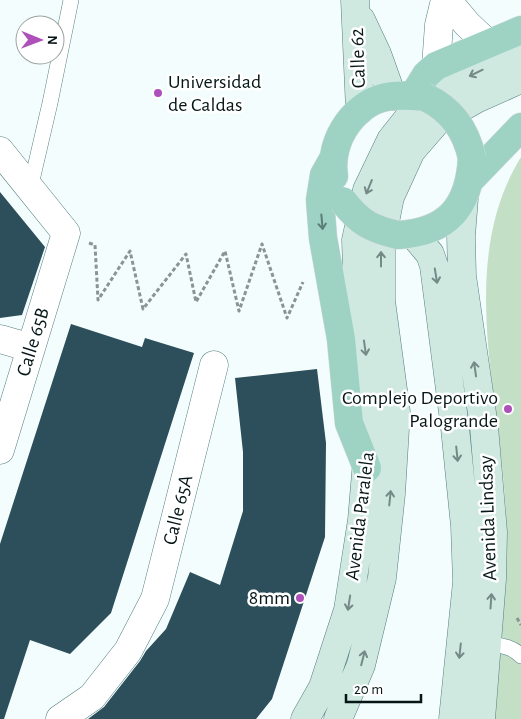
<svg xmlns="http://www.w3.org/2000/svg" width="521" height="719" font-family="'Alegreya Sans',sans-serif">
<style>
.garden{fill:#c3e0c6}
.building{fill:#2c4f5b}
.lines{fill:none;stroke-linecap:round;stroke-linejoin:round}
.service-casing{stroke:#557e7f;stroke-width:16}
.minor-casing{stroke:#557e7f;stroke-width:29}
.tertiary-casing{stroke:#557e7f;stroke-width:29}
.secondary-casing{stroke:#557e7f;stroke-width:29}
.primary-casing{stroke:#d7dada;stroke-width:29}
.path{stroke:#889495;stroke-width:3;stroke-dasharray:4 2.5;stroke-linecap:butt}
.service{stroke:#fff;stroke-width:15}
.minor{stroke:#fff;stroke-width:28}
.tertiary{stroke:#fff;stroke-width:28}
.secondary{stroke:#cfe9e1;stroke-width:28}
.primary{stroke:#9ed3c4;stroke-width:28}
.primary-bridge-casing{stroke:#d7dada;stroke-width:29;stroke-linecap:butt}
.primary-bridge{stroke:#9ed3c4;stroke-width:28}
.oneway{stroke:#758a86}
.oneway2{stroke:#5a7e76}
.poi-dot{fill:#ad50ba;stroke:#fff;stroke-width:2}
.labels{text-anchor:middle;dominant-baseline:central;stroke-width:5;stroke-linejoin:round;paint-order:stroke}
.street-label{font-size:20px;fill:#061617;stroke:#fff}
.poi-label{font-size:20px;fill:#061617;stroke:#fff;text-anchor:end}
</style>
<rect width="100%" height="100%" fill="#f4fdfd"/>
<path class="garden" d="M521,157V719H493C500,646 510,572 505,499C498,389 458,259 521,157Z"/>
<path class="building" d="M0,192L45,247L22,315L0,318Z
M71,324L142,347L145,338L194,353L111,613L70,654L30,640L4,719H0V544Z
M317,369L326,443L325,537L272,699L256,719H88L104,707L140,661L146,651L166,629L190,572L220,585L243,511V452L235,378Z"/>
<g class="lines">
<g class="service-casing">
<path id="service" d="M30,189L50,103L71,0
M487,643C500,646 512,646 521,656"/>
</g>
<g class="minor-casing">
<path id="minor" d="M0,151L66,233L0,450
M0,339L31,348
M60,719L92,697L128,651L155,599L214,365"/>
</g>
<g class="tertiary-casing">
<path id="tertiary" d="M447,0L467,24L487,43
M436,66L439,25L445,0"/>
</g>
<g class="secondary-casing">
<path id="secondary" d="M355,0L360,110
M361,20L377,54L392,96
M464,198L461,236L462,276L484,427L493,532L492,579L481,719
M413,234L430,254L434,266L455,428L465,526L467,582L453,719
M305,719L323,687L348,610L362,520L371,414L369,376L358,299L356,240L367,190L391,140L418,106L458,82L492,65L521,54
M338,719L361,665L382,578L391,494L396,412L381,301V242L390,197L411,151L437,121L476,99L521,79"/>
</g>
<g class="primary-casing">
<path id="primary" d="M413,96L426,75L436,66L521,30
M333,159L324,175L320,200L323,238L341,339L349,423L367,468
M334,176C328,140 356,99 393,96C403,95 415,96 425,97
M471,179L521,127
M398,235C448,232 469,207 472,158"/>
</g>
<path class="path" d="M89,243L95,245L98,300L130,251L143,309L186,254L196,302L225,251L239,311L262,244L287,318L303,282
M517,618L521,625"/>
<use href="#service" class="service"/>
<use href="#minor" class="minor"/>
<use href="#tertiary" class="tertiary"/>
<use href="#secondary" class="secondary"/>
<use href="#primary" class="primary"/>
<g class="primary-bridge-casing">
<path id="primary-bridge" d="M425,97C451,109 466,130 472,158
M343,201C359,222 371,229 398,235"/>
</g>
<use href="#primary-bridge" class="primary-bridge"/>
</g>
<defs><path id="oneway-shaft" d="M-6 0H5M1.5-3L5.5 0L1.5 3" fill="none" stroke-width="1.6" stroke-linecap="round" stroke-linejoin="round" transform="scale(1.25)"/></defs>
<g class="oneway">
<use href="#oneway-shaft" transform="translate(476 73) rotate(154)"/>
<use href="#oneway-shaft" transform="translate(369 187) rotate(112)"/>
<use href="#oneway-shaft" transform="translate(381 259) rotate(-90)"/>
<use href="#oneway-shaft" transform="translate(436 276) rotate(81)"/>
<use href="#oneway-shaft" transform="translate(365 348) rotate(82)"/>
<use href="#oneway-shaft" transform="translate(475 369) rotate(-98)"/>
<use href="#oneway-shaft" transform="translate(457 454) rotate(84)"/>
<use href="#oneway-shaft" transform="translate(390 498) rotate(-84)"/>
<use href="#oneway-shaft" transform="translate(491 601) rotate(-86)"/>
<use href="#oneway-shaft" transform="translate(349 603) rotate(99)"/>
<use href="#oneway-shaft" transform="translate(460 651) rotate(96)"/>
<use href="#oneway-shaft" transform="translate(363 658) rotate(-76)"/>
</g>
<use class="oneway2" href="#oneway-shaft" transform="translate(322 222) rotate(85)"/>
<g class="poi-dot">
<circle cx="158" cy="93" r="5"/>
<circle cx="508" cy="409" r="5"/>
<circle cx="300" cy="598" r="5"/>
</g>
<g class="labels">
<g class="street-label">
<text transform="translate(358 58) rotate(-92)">Calle 62</text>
<text transform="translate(33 342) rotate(-73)">Calle 65B</text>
<text transform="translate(178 510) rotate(-76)">Calle 65A</text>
<text transform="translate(360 516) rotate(-83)">Avenida Paralela</text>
<text transform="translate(488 518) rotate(-92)">Avenida Lindsay</text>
</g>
<g class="poi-label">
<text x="168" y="82" text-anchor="start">Universidad<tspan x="168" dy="23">de Caldas</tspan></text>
<text x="498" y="398">Complejo Deportivo<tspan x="498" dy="23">Palogrande</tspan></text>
<text x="290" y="598">8mm</text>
</g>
</g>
<g transform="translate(40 40) rotate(91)"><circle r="24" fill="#ffffff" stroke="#9ba2a2"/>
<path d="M0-4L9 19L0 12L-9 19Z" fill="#ad50ba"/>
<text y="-8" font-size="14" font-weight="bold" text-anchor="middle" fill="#061617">N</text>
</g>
<path d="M346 694v8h75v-8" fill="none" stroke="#061617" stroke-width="2.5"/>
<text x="354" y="694" font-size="15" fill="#061617" stroke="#ffffff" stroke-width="4" paint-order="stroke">20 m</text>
</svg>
